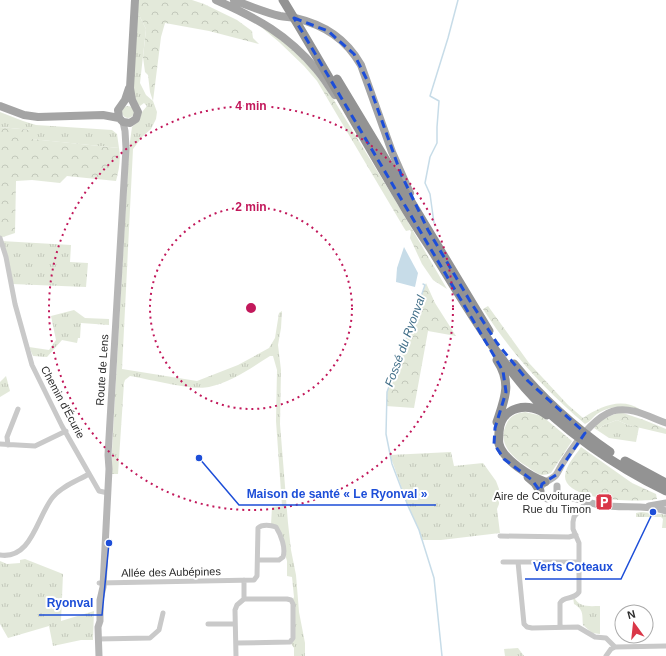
<svg xmlns="http://www.w3.org/2000/svg" width="666" height="656" font-family="Arial,sans-serif">
<style>
.grass{fill:url(#grass-tufts)}
.forest{fill:url(#forest-crowns)}
.water{fill:#c7dce8}
.lines{fill:none;stroke-linecap:round;stroke-linejoin:round}
.stream{stroke:#c7dce8;stroke-width:1.5}
.street{stroke:#c9c9c9;stroke-width:5}
.secondary{stroke:#b6b6b6;stroke-width:7}
.primary{stroke:#a4a4a4;stroke-width:8}
.highway{stroke:#939393;stroke-width:9}
.marked{fill:none;stroke:#1d4ed8;stroke-width:3;stroke-dasharray:8 5;stroke-linejoin:round}
.ring{fill:none;stroke:#c2185b;stroke-width:2;stroke-dasharray:2 4}
.labels{text-anchor:middle;dominant-baseline:central;stroke-width:4;stroke-linejoin:round;paint-order:stroke}
.street-label{font-size:11px;fill:#2c2c2c;stroke:#fff}
.poi-label{font-size:11px;fill:#2c2c2c;stroke:#fff;text-anchor:end}
.water-label{font-size:12px;font-style:italic;fill:#406e88;stroke:#fff}
.centre{fill:#c2185b;stroke:#fff;stroke-width:2}
.ring-label{font-size:12px;text-anchor:middle;font-weight:bold;fill:#c2185b;stroke:#fff;stroke-width:4;stroke-linejoin:round;paint-order:stroke}
.leader{fill:none;stroke:#1d4ed8;stroke-width:1.5}
.callout-dot{fill:#1d4ed8;stroke:#fff;stroke-width:1.5}
.callout-label{font-size:12px;text-anchor:middle;font-weight:bold;fill:#1d4ed8;stroke:#fff;stroke-width:4;stroke-linejoin:round;paint-order:stroke}
</style>
<defs>
<pattern id="grass-tufts" width="24" height="20" patternUnits="userSpaceOnUse"><rect width="24" height="20" fill="#e3e9da"/><path d="M3 7l-1-3M5 7V3M7 7l1-3M15 17l-1-3M17 17v-4M19 17l1-3" fill="none" stroke="#c3c8bb"/></pattern>
<pattern id="forest-crowns" width="20" height="18" patternUnits="userSpaceOnUse"><rect width="20" height="18" fill="#e3e9da"/><path d="M2 6a3 3 0 1 1 6 0M12 15a3 3 0 1 1 6 0" fill="none" stroke="#c3c8bb"/></pattern>
</defs>
<rect width="100%" height="100%" fill="#fff"/>
<path class="grass" d="M137,11L146,29L140,83L146,95L153,101L157,112L156,119L151,129L142,137L133,149L122,369L197,381L238,365L269,348L275,338L279,313L282,311L281,328L278,345L281,370L280,424L288,523L291,550L296,575L299,612L305,643V656H294V648L290,642L292,640V601L294,597L292,577L287,576V561L277,529L271,525L272,507L282,506L276,421L277,370L273,356H270C251,368 232,382 209,387C192,391 149,379 130,376L125,380L124,383L118,474H111V467L129,149L132,127L139,121L142,112L147,106L144,103L140,106L138,104L133,95Z
M122 112a6 6 0 1 1 12 0a6 6 0 1 1-12 0Z
M0,112L23,121L36,125L112,130L117,134L119,148L31,139V130L0,127Z
M1,241L71,245L70,262L88,263L86,287L12,284Z
M74,310L85,318L109,319V325L81,323L80,338H78L77,343L62,340L47,357L33,356L29,347L49,350L56,340L51,316Z
M6,376L10,391L0,397V382Z
M617,420L628,425L639,427L636,442L609,438L597,430L604,425Z
M451,452L454,466L483,463L496,481L499,489V504L497,509L500,533L441,540H421L419,530L408,506L390,455Z
M641,512L662,514L666,515V528H662L663,519L661,517H636V513Z
M25,559L63,574L61,621L94,611L93,640H81L53,646L49,626L8,638L0,624V561L7,564L20,563V560Z
M573,597H574C579,608 590,606 600,606V634L592,633L583,625C582,614 584,610 574,604Z
M518,648L524,656H505L504,649Z"/>
<path class="forest" d="M138,0H192L204,4L237,20L252,31L253,38L259,44L209,31L165,23L161,37L153,101L150,92L148,75L145,72L143,57L146,29L137,11Z
M261,27L266,28L280,38L311,68L332,97L395,200L447,289L433,280L422,264L410,238L411,232L410,230L406,231L404,228L317,81L304,66L279,42Z
M0,127L31,130L32,139L119,148C121,159 119,170 116,181L67,176L60,183L32,180L16,181L15,233L0,238Z
M426,283L435,303L456,336L428,331L414,408L386,406L387,392Z
M488,306L529,363L568,405L583,418C601,406 622,397 641,410C626,406 611,405 597,414C593,417 590,422 585,424C545,390 511,353 483,309Z
M525,412L542,416L572,441L551,473C548,474 545,475 542,475C537,474 532,470 528,467C513,458 497,444 506,425C510,416 516,413 525,412Z
M620,412L644,420L666,429V434L628,425L617,420L604,425L597,430L594,428L600,420Z
M581,447L632,483L656,494L657,499C639,503 564,501 565,476C566,465 575,456 581,447Z"/>
<path class="water" d="M404,247L418,273L415,287L396,282L397,268Z"/>
<g class="lines">
<path class="stream" d="M434,223L430,194L425,183L430,157L437,143V127L439,101L430,96L448,38L458,0
M423,284L425,285L415,314L387,392L386,434L392,464L408,506L419,530L434,578L442,656"/>
<path class="street" d="M0,238L6,257L15,304L32,365L62,426L99,491L108,493
M0,444L35,446L66,431
M8,445L7,437L18,409
M500,536L569,537L576,535
M0,555C32,560 37,516 53,497C62,486 77,481 89,474
M503,562H579
M518,562L524,624L527,627L532,628L578,627L595,637L606,638L615,647
M99,583L254,580L257,576L258,528C262,524 271,525 276,527C281,535 286,548 283,557L279,560H258
M208,624H235
M560,627V603C564,595 573,601 579,592V543L573,529V522L574,517L586,502
M98,639L150,638L159,630L163,613
M236,643L290,642L293,638V604L291,600L287,599H244
M236,656L235,610L237,605L244,599V580
M606,656L611,649L615,647L666,646"/>
<path class="secondary" d="M557,486V494L554,497L547,499L541,494C537,482 550,482 556,475C559,471 561,465 564,461C574,445 594,417 613,411C631,406 649,417 666,423
M554,497C570,495 584,502 600,505C621,509 645,504 666,511
M649,506L666,503
M99,656L98,627L100,621V600L103,587L109,469L108,455L126,148L125,131L123,122"/>
<path class="primary" d="M216,0C257,18 288,35 317,70C324,78 329,87 335,95
M234,0C249,6 264,12 280,16C285,17 290,17 295,18C325,25 346,39 361,65L392,152L410,193
M0,106L24,115L38,117L103,115L119,118L123,122L130,123L136,119L138,112L132,100L130,88L135,0
M119,118L118,110L125,100L129,88"/>
<path class="highway" d="M283,0C324,67 362,136 402,203C411,219 421,234 431,249C461,297 488,345 525,388C561,430 617,467 666,491
M337,79L489,331
M497,360C512,383 505,398 497,422
M514,364C542,398 574,427 610,452
M625,461L666,483
M528,477L535,483L540,491
M545,482C531,477 503,460 499,444C498,440 499,436 499,432C500,406 530,401 547,415"/>
</g>
<path class="marked" d="M294,18L328,31L354,54L368,82L401,174L428,230L470,301L497,343L528,381L585,433L556,475L542,484L540,491L532,480L504,459L494,444L495,428L506,392L503,371Z"/>
<g class="ring">
<circle cx="251" cy="308" r="101"/>
<circle cx="251" cy="308" r="202"/>
</g>
<defs>
<g id="parking-square" transform="scale(0.9)"><rect x="-9" y="-9" width="18" height="18" rx="4" fill="#da3748" stroke="#fff"/><path d="M-3.5-5.5H1a3.5 3.5 0 0 1 0 7H-1V5.5H-3.5ZM-1-3.4V-.6H.8a1.4 1.4 0 0 0 0-2.8Z" fill="#fff"/></g>
</defs>
<g fill-rule="evenodd">
<use href="#parking-square" x="604" y="502"/>
</g>
<g class="labels">
<g class="street-label">
<text transform="translate(102 370) rotate(-86)">Route de Lens</text>
<text transform="translate(63 402) rotate(62)">Chemin d'Écurie</text>
<text transform="translate(171 572) rotate(-1)">Allée des Aubépines</text>
</g>
<g class="poi-label">
<text x="591" y="496">Aire de Covoiturage<tspan x="591" dy="13">Rue du Timon</tspan></text>
</g>
<g class="water-label">
<text transform="translate(405 341) rotate(-70)">Fossé du Ryonval</text>
</g>
</g>
<circle cx="251" cy="308" r="6" class="centre"/>
<g class="ring-label">
<text x="251" y="110">4 min</text>
<text x="251" y="211">2 min</text>
</g>
<path class="leader" d="M199 458L239 505H436M653 512L621 579H525M109 543L102 615H39"/>
<g class="callout-dot">
<circle cx="199" cy="458" r="4"/>
<circle cx="653" cy="512" r="4"/>
<circle cx="109" cy="543" r="4"/>
</g>
<g class="callout-label">
<text x="337" y="498">Maison de santé « Le Ryonval »</text>
<text x="573" y="571">Verts Coteaux</text>
<text x="70" y="607">Ryonval</text>
</g>
<g transform="translate(634 624) rotate(345)"><circle r="19" fill="#ffffff" stroke="#ababab"/>
<path d="M0-3L7 15L0 10L-7 15Z" fill="#da3748"/>
<text y="-6" font-size="11" font-weight="bold" text-anchor="middle" fill="#2c2c2c">N</text>
</g>
</svg>
